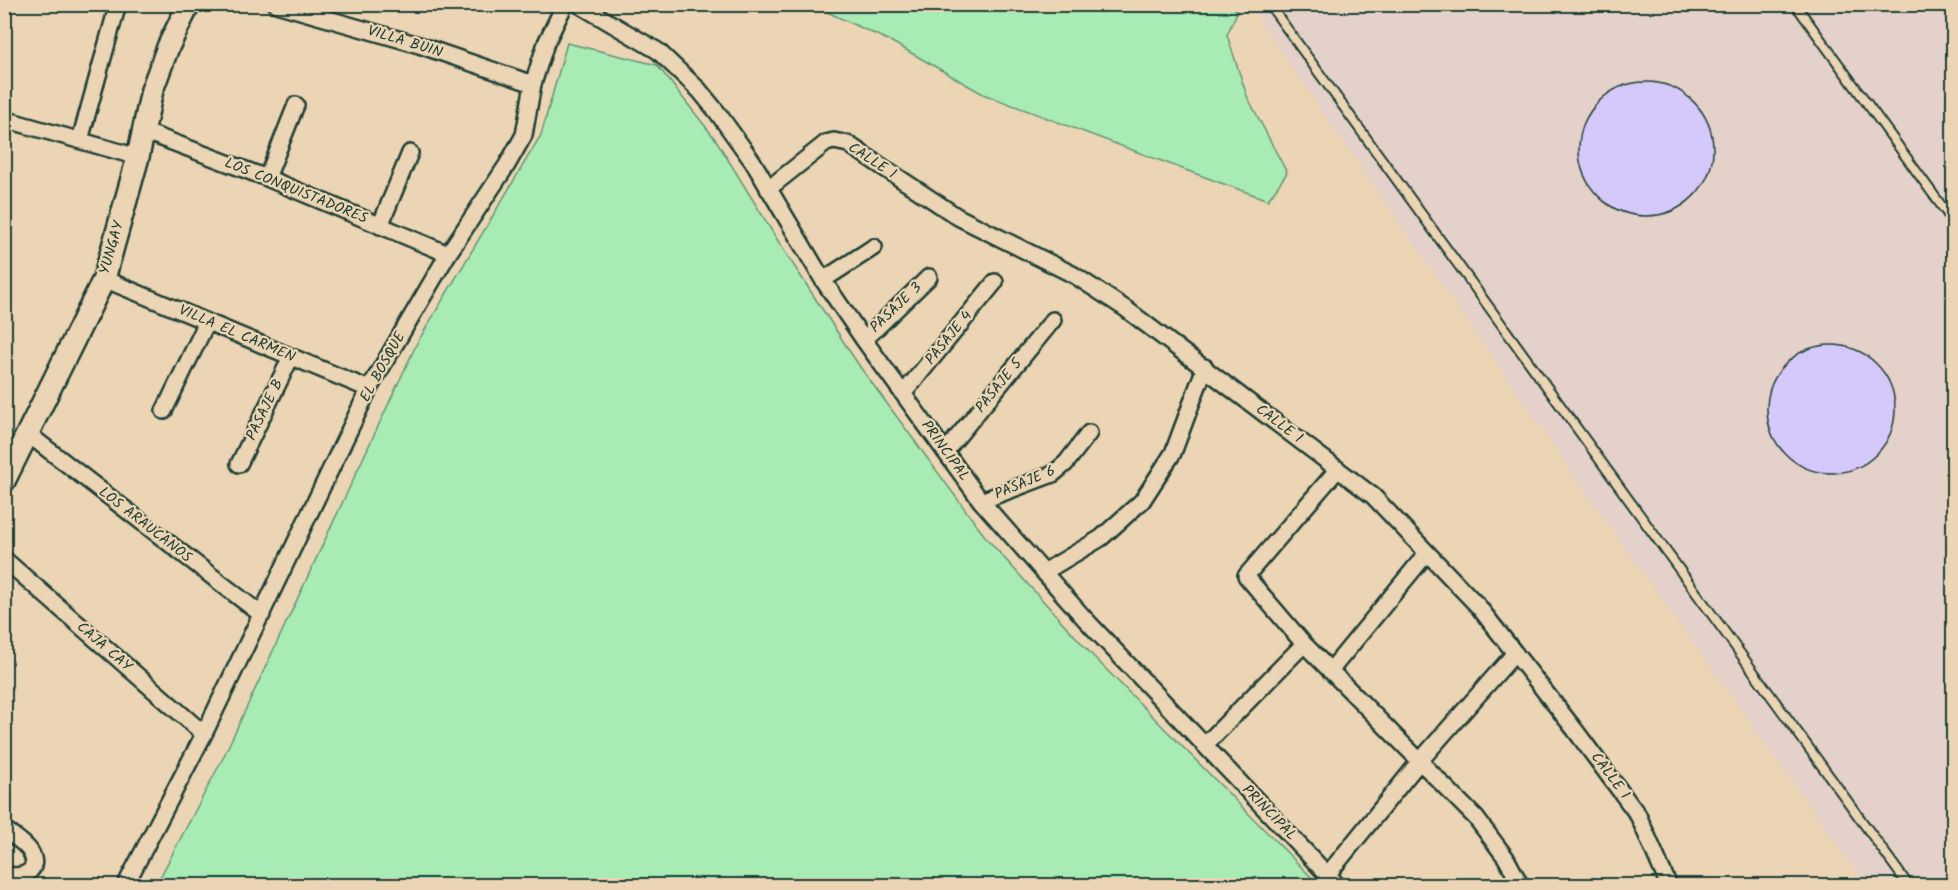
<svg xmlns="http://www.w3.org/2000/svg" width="1958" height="890" font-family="Kalam,sans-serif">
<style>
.built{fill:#e4d1c9}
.green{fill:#a9ebb5;stroke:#649474;stroke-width:1.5}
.building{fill:#d5c9fb;stroke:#1f3d34;stroke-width:1.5}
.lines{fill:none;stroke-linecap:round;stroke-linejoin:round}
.lane-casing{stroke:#1f3d34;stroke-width:12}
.street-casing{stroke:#1f3d34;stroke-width:20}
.secondary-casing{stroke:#1f3d34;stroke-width:26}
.lane{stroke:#ebd5b4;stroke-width:8}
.street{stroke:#ebd5b4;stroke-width:15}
.secondary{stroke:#ebd5b4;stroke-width:21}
.labels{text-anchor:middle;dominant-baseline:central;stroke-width:4.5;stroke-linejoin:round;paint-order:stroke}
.street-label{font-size:15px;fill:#1f3d34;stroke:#ebd5b4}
</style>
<rect width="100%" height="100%" fill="#ebd5b4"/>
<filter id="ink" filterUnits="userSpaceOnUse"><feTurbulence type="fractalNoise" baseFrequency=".0167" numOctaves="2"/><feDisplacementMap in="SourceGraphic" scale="12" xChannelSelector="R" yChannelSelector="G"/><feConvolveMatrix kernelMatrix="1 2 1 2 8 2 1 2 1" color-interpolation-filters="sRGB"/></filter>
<g filter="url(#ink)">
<path class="built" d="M1249,5H1953V885H1866L1587,494Z"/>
<path class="green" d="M812,5H1232L1237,12L1227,35L1247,96L1287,173L1268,200L1180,168L983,94L892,42Z
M567,43L657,65L716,140L783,249L860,367L987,539L1094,657L1319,885H156L222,760L417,343L541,135Z"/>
<path class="building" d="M1579 149a67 67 0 1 1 134 0a67 67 0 1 1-134 0Z
M1767 409a64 64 0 1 1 128 0a64 64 0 1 1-128 0Z"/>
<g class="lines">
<g class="lane-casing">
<path id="lane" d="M1269,4L1909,886
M1795,4L1954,223"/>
</g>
<g class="street-casing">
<path id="street" d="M276,4L419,45L533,84
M578,4L658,51L699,90L717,112L753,162L823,280L864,340L981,501L1085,619L1338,886
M4,119L138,157
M143,131L267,178L448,254
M80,140L118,4
M267,178L296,105
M768,189L826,143L834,141L848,144L958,217L1074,275L1126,309L1373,496L1478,606L1575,730L1638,815L1669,886
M380,226L410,153
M104,279L369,389
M823,280L874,247
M864,340L929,277
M903,394L995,282
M164,411L207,322
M28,434L262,615
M945,452L1053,320
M239,464L291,357
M1338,469L1246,576L1304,644L1476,818L1506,858L1521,886
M981,501L1053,474L1066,463L1089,433
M4,559L204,734
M1044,572L1101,538L1142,501L1173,453L1205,367
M1330,671L1427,553
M1205,745L1304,644
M4,829C12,835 25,843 30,851C42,871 22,880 4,874
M1328,874L1419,762L1515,653
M125,886L204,734L369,389L448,254L507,165L524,135L533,84L546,43L565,4"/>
</g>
<g class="secondary-casing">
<path id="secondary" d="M4,481L104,279L138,157L152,90L168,47L189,4"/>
</g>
<use href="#lane" class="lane"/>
<use href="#street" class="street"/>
<use href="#secondary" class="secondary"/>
</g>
</g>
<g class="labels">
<g class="street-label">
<text transform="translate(405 42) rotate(17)">VILLA BUIN</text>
<text transform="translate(872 161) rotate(33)">CALLE 1</text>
<text transform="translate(296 191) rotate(22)">LOS CONQUISTADORES</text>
<text transform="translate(112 248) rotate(-74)">YUNGAY</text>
<text transform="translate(896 308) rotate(-44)">PASAJE 3</text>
<text transform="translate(237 334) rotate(23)">VILLA EL CARMEN</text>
<text transform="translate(949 338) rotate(-51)">PASAJE 4</text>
<text transform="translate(383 367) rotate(-61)">EL BOSQUE</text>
<text transform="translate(999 386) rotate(-51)">PASAJE 5</text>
<text transform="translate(265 410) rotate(-64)">PASAJE B</text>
<text transform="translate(1279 424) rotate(37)">CALLE 1</text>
<text transform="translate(945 451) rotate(54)">PRINCIPAL</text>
<text transform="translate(1025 483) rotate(-23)">PASAJE 6</text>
<text transform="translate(145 525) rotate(38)">LOS ARAUCANOS</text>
<text transform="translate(104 647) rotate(41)">CAJA CAY</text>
<text transform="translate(1610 776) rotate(53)">CALLE 1</text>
<text transform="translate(1269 813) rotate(46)">PRINCIPAL</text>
</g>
</g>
<rect width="1958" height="890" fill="none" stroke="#ebd5b4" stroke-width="24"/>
<rect x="12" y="12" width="1934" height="866" fill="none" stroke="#1f3d34" stroke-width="2" filter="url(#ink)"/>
</svg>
